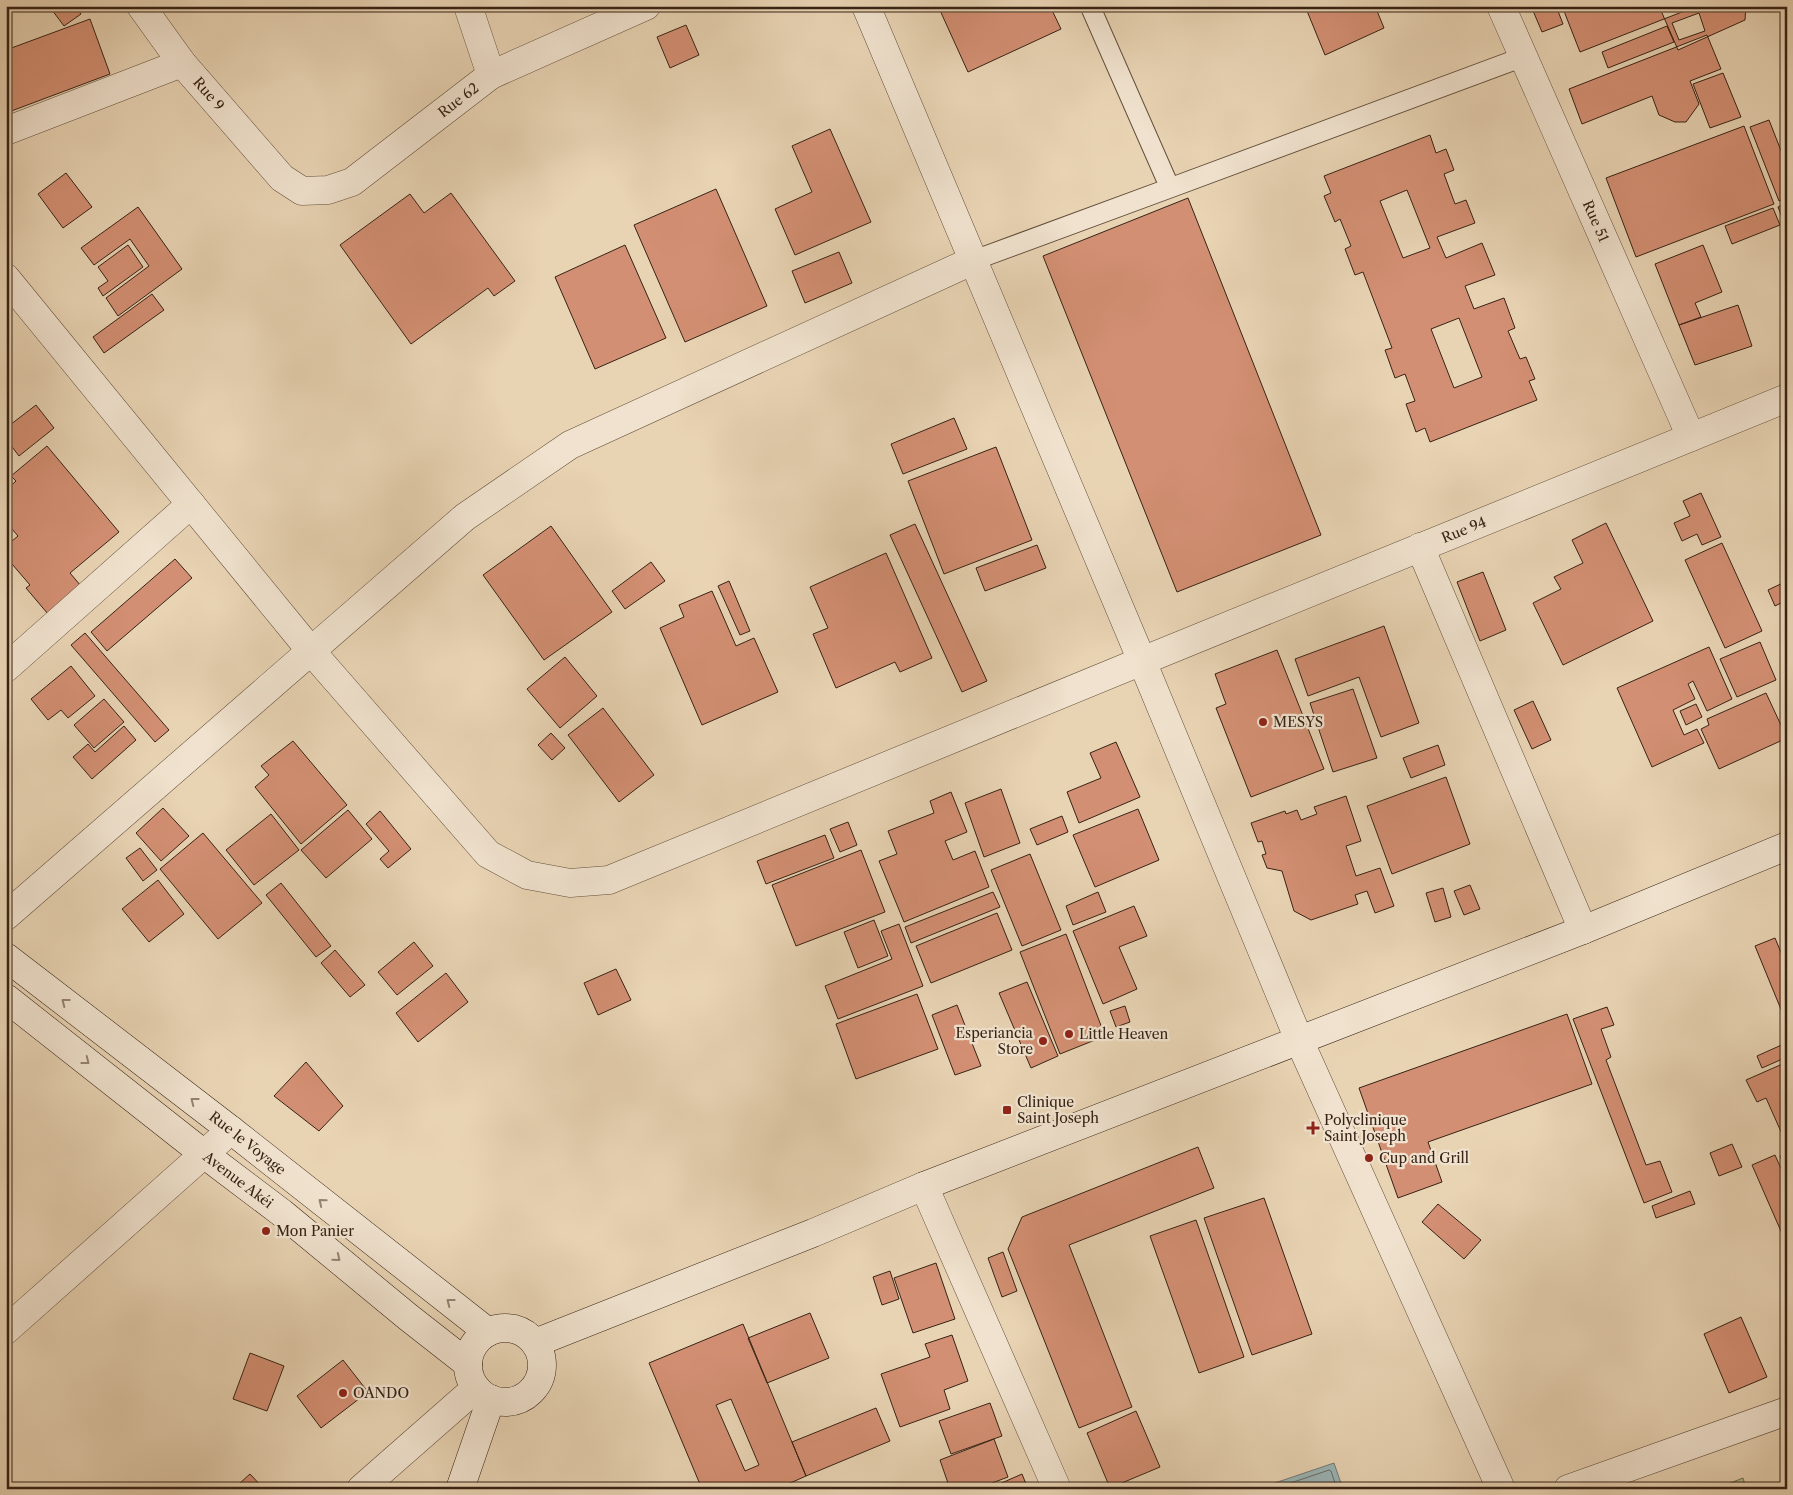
<svg xmlns="http://www.w3.org/2000/svg" width="1793" height="1495" font-family="'Libre Caslon Text',serif">
<style>
.green{fill:#afbe92;stroke:#737054}
.water{fill:#9bb5b7;stroke:#737b76}
.lines{fill:none;stroke-linecap:round;stroke-linejoin:round}
.shore{stroke:#696c66;stroke-width:1}
.building{fill:#d38f73;stroke:#372315;fill-rule:evenodd}
.lane-casing{stroke:#634f3c;stroke-width:21}
.street-casing{stroke:#634f3c;stroke-width:29}
.secondary-casing{stroke:#372315;stroke-width:29}
.path{stroke:#372315;stroke-width:3;stroke-dasharray:4 2.5;stroke-linecap:butt}
.lane{stroke:#f0e2ce;stroke-width:19}
.street{stroke:#f0e2ce;stroke-width:28}
.secondary{stroke:#f0e2ce;stroke-width:28}
.oneway{stroke:#948272}
.poi-dot{fill:#8f2418;stroke:#f0e2ce;stroke-width:2}
.labels{text-anchor:middle;dominant-baseline:central;stroke-width:4.5;stroke-linejoin:round;paint-order:stroke}
.street-label{font-size:14px;fill:#372315;stroke:#f0e2ce}
.poi-label{font-size:14px;fill:#372315;stroke:#f0e2ce;text-anchor:start}
</style>
<rect width="100%" height="100%" fill="#e8d3b3"/>
<filter id="stains"><feTurbulence type="fractalNoise" baseFrequency=".004" numOctaves="4"/><feColorMatrix values="0 0 0 0 .2 0 0 0 0 .09 0 0 0 0 .02 0 0 0 .5 -.17"/></filter>
<radialGradient id="worn" r=".72"><stop offset=".6" stop-color="#630" stop-opacity="0"/><stop offset="1" stop-color="#630" stop-opacity=".3"/></radialGradient>
<path class="green" d="M1743,1478L1746,1489H1715Z"/>
<path class="water" d="M1334,1463L1343,1489H1261L1260,1488Z"/>
<g class="lines">
<path class="shore" d="M1273,1489L1329,1470L1331,1471L1337,1489"/>
</g>
<path class="building" d="M49,6H75L81,14L64,26Z
M938,6H1050L1061,29L968,72Z
M1305,6H1375L1384,28L1325,55Z
M1531,6H1556L1563,24L1542,32Z
M1562,6H1691L1692,8L1580,52Z
M1659,6H1746L1745,20L1678,50Z
M1699,13L1705,31L1679,40L1672,23Z
M90,19L110,74L6,113V50Z
M686,25L699,55L670,68L657,37Z
M1667,26L1674,42L1608,68L1602,52Z
M1707,35L1721,69L1690,81L1699,104L1686,122H1675L1659,115L1652,96L1582,124L1569,89Z
M1723,73L1741,117L1710,128L1693,84Z
M1769,120L1787,166V198L1779,201L1750,127Z
M1744,126L1774,204L1636,257L1606,178Z
M830,129L871,222L795,255L775,209L812,192L792,146Z
M1430,135L1436,153L1446,149L1454,170L1444,174L1455,204L1466,200L1475,223L1437,237L1446,258L1482,243L1495,275L1465,286L1474,309L1504,298L1515,328L1508,331L1520,359L1526,357L1535,379L1529,381L1537,400L1430,442L1425,428L1416,432L1406,404L1415,401L1405,374L1395,378L1385,350L1392,348L1363,272L1355,275L1345,249L1351,246L1340,219L1335,222L1324,196L1331,193L1324,176ZM1407,190L1430,248L1403,258L1380,201ZM1459,318L1482,377L1454,388L1431,329Z
M66,173L92,207L63,228L38,194Z
M716,189L767,306L685,342L634,225Z
M451,193L515,281L494,296L488,288L411,344L340,245L410,194L424,213Z
M1188,198L1321,535L1177,592L1043,256Z
M1787,203V230L1778,207Z
M138,207L182,269L118,316L106,298L149,266L130,239L94,265L81,248Z
M1773,208L1780,225L1732,244L1725,226Z
M128,245L143,267L103,296L98,288L108,281L98,267Z
M625,245L666,338L595,369L555,277Z
M1703,245L1722,292L1695,303L1701,317L1679,325L1655,264Z
M839,252L852,283L805,303L792,271Z
M152,294L164,310L104,353L93,337Z
M1738,305L1752,346L1695,365L1679,325Z
M36,405L54,428L19,456L6,439V428Z
M954,418L967,449L903,474L891,444Z
M47,446L119,532L70,573L81,586L48,614L26,588L30,585L6,557V546L18,536L6,522V490L16,481L11,476Z
M996,447L1032,540L944,574L908,481Z
M1701,493L1721,537L1702,545L1697,534L1682,541L1674,523L1690,516L1683,501Z
M1606,523L1653,621L1563,665L1533,603L1561,589L1554,577L1583,563L1572,540Z
M915,524L987,681L962,692L890,535Z
M551,526L612,612L544,660L483,575Z
M1722,543L1762,631L1725,648L1685,560Z
M1037,545L1046,568L985,591L976,568Z
M886,553L932,658L900,672L895,662L836,688L813,634L828,628L810,587Z
M175,559L192,578L107,651L91,632Z
M651,562L665,581L625,609L612,591Z
M1483,572L1506,630L1480,641L1457,582Z
M729,581L750,631L740,635L718,586Z
M1787,581V600L1775,606L1768,590Z
M712,591L736,646L754,638L778,692L702,725L660,628L684,617L679,605Z
M1384,626L1419,723L1381,737L1359,677L1308,696L1295,659Z
M85,633L169,730L155,742L71,645Z
M1760,642L1776,680L1737,697L1720,659Z
M1709,647L1732,699L1707,711L1693,681L1688,684L1695,699L1673,710L1684,735L1697,729L1704,743L1652,767L1617,688Z
M1277,650L1324,769L1251,797L1216,708L1226,704L1215,674Z
M565,657L597,696L560,728L527,689Z
M71,666L95,696L68,718L61,710L48,720L31,699Z
M1353,689L1377,758L1333,772L1310,703Z
M1766,693L1787,738L1719,769L1701,729L1709,725L1707,719Z
M104,699L124,722L94,748L74,725Z
M1533,701L1551,740L1532,749L1514,710Z
M1696,704L1702,717L1686,725L1680,711Z
M603,708L654,775L619,802L568,735Z
M124,726L136,740L92,779L73,757L88,744L95,752Z
M551,733L565,748L552,760L538,745Z
M293,741L347,805L301,844L255,787L269,775L261,766Z
M1116,742L1140,797L1079,823L1067,792L1101,778L1090,753Z
M1438,745L1445,765L1411,778L1403,758Z
M1446,777L1470,844L1392,874L1367,806Z
M1001,789L1020,843L984,857L965,803Z
M951,792L967,832L945,841L953,860L975,851L989,887L904,922L879,861L897,854L888,831L934,813L930,801Z
M1346,796L1361,841L1346,846L1356,876L1380,868L1394,906L1375,913L1367,891L1355,895L1358,904L1311,920L1294,911L1282,871L1267,868L1262,855L1266,854L1262,841L1258,842L1251,823L1285,811L1286,814L1297,810L1301,820L1317,814L1314,807Z
M163,808L189,836L161,861L136,833Z
M1138,809L1159,860L1095,887L1073,835Z
M348,810L372,839L326,878L301,850Z
M380,811L411,849L388,868L380,859L389,851L366,824Z
M271,814L299,850L254,885L226,850Z
M1062,816L1068,832L1037,845L1030,829Z
M848,822L857,845L840,852L830,829Z
M203,833L262,903L218,939L160,869Z
M825,835L834,858L766,884L757,861Z
M140,848L157,870L143,881L126,858Z
M861,850L885,912L796,946L772,885Z
M1030,854L1061,930L1022,946L991,870Z
M158,880L184,914L149,942L122,909Z
M281,883L331,946L316,957L266,895Z
M1470,885L1480,909L1464,915L1454,891Z
M1443,888L1451,917L1435,922L1426,893Z
M993,892L1000,907L911,943L905,927Z
M1098,892L1106,912L1073,925L1066,906Z
M1134,906L1147,936L1119,947L1137,989L1103,1004L1073,931Z
M997,913L1012,950L931,983L916,946Z
M874,920L888,956L858,968L844,932Z
M899,924L923,986L838,1019L825,986L892,959L881,931Z
M1066,934L1105,1036L1060,1054L1020,952Z
M1775,938L1787,967V1024L1755,946Z
M414,942L433,966L397,995L378,972Z
M335,950L365,985L350,997L321,963Z
M616,969L631,1000L598,1015L584,983Z
M446,973L468,1002L418,1042L396,1013Z
M1027,982L1058,1056L1031,1068L999,993Z
M917,994L938,1049L856,1079L836,1024Z
M957,1005L981,1066L955,1075L932,1015Z
M1125,1006L1130,1022L1116,1027L1110,1011Z
M1607,1007L1614,1025L1601,1029L1611,1057L1606,1060L1646,1165L1660,1161L1672,1192L1644,1203L1573,1019Z
M1567,1014L1592,1084L1428,1142L1442,1182L1398,1198L1359,1088Z
M1786,1043L1787,1057L1762,1068L1757,1056Z
M306,1062L343,1106L319,1131L274,1096Z
M1787,1062V1132L1782,1134L1766,1098L1757,1102L1746,1080Z
M1732,1144L1742,1167L1719,1176L1710,1153Z
M1198,1147L1214,1188L1069,1245L1132,1407L1079,1428L1008,1249L1022,1217Z
M1787,1153V1171L1780,1156Z
M1775,1155L1787,1182V1245L1752,1165Z
M1690,1191L1695,1204L1656,1218L1652,1206Z
M1264,1198L1312,1334L1252,1355L1204,1218Z
M1438,1204L1481,1240L1464,1259L1422,1222Z
M1196,1220L1244,1357L1199,1373L1150,1236Z
M1003,1252L1017,1291L1002,1297L988,1258Z
M936,1263L955,1319L913,1333L894,1278Z
M890,1271L899,1299L882,1305L873,1277Z
M810,1313L829,1358L767,1383L748,1338Z
M1741,1317L1767,1377L1729,1393L1704,1334Z
M743,1324L806,1476L777,1489H702L649,1363ZM731,1399L759,1465L745,1471L716,1405Z
M952,1335L968,1381L944,1390L950,1409L900,1427L881,1374L930,1357L925,1344Z
M250,1353L284,1366L267,1411L233,1399Z
M343,1360L368,1392L321,1428L297,1396Z
M990,1403L1002,1436L951,1454L939,1421Z
M876,1408L890,1441L806,1476L792,1442Z
M1136,1411L1160,1467L1110,1488L1087,1433Z
M994,1439L1008,1477L976,1489H950L940,1460Z
M250,1474L264,1489H246L240,1483Z
M1022,1474L1028,1489H988Z"/>
<g class="lines">
<g class="lane-casing">
<path id="lane" d="M1170,188L1523,57
M972,261L1170,188L1090,6"/>
</g>
<g class="street-casing">
<g id="street">
<path id="s1" d="M141,6L182,63L282,178L302,191L328,190L352,182L491,75L646,6"/>
<path d="M468,6L491,75"/>
<path d="M866,6L1142,661L1299,1040L1501,1489"/>
<path id="s2" d="M1501,6L1691,437"/>
<path d="M6,131L182,63"/>
<path id="s3" d="M6,278L311,651L488,854L527,875L570,883L609,880L1142,661L1787,398"/>
<path d="M1420,547L1583,930"/>
<path d="M6,668L191,504"/>
<path d="M6,916L465,517L570,445L972,261"/>
<path d="M924,1186L1057,1489"/>
<path d="M6,1330L231,1130"/>
<path d="M361,1489L476,1388"/>
<path d="M1568,1489L1787,1411"/>
</g>
</g>
<g class="secondary-casing">
<g id="secondary">
<path id="s4" d="M6,957L231,1130L488,1332"/>
<path id="s5" d="M6,998L204,1154L282,1213L408,1317L468,1364"/>
<circle cx="505" cy="1365" r="37"/>
<path d="M535,1343L813,1233L924,1186L1583,930L1787,846"/>
<path d="M460,1489L491,1399"/>
</g>
</g>
<path class="path" d="M1122,11L1132,6"/>
<use href="#lane" class="lane"/>
<use href="#street" class="street"/>
<use href="#secondary" class="secondary"/>
</g>
<defs><path id="oneway-chevron" d="M-2-3.5L2.5 0L-2 3.5" fill="none" stroke-width="1.6" stroke-linecap="round" stroke-linejoin="round" transform="scale(1.25)"/></defs>
<g class="oneway">
<use href="#oneway-chevron" transform="translate(65 1002) rotate(-142)"/>
<use href="#oneway-chevron" transform="translate(86 1061) rotate(38)"/>
<use href="#oneway-chevron" transform="translate(194 1101) rotate(-142)"/>
<use href="#oneway-chevron" transform="translate(322 1202) rotate(-141)"/>
<use href="#oneway-chevron" transform="translate(337 1258) rotate(39)"/>
<use href="#oneway-chevron" transform="translate(450 1302) rotate(-142)"/>
</g>
<g class="poi-dot">
<circle cx="1263" cy="722" r="5"/>
<circle cx="1069" cy="1034" r="5"/>
<circle cx="1043" cy="1041" r="5"/>
<rect x="1002" y="1105" width="10" height="10" rx="2.5"/>
<path d="M1310.5 1120.5h5v5h5v5h-5v5h-5v-5h-5v-5h5z"/>
<circle cx="1369" cy="1158" r="5"/>
<circle cx="266" cy="1231" r="5"/>
<circle cx="343" cy="1393" r="5"/>
</g>
<g class="labels">
<g class="street-label">
<text stroke="none"><textPath href="#s1" startOffset="111">Rue 9</textPath></text>
<text stroke="none"><textPath href="#s1" startOffset="432">Rue 62</textPath></text>
<text stroke="none"><textPath href="#s2" startOffset="235">Rue 51</textPath></text>
<text stroke="none"><textPath href="#s3" startOffset="1802">Rue 94</textPath></text>
<text stroke="none"><textPath href="#s4" startOffset="305">Rue le Voyage</textPath></text>
<text stroke="none"><textPath href="#s5" startOffset="295">Avenue Akéi</textPath></text>
</g>
<g class="poi-label">
<text x="1273" y="722">MESYS</text>
<text x="1033" y="1033" text-anchor="end">Esperiancia<tspan x="1033" dy="16">Store</tspan></text>
<text x="1079" y="1034">Little Heaven</text>
<text x="1017" y="1102">Clinique<tspan x="1017" dy="16">Saint Joseph</tspan></text>
<text x="1324" y="1120">Polyclinique<tspan x="1324" dy="16">Saint Joseph</tspan></text>
<text x="1379" y="1158">Cup and Grill</text>
<text x="276" y="1231">Mon Panier</text>
<text x="353" y="1393">OANDO</text>
</g>
</g>
<rect width="1793" height="1495" fill="none" stroke="#e8d3b3" stroke-width="25"/>
<rect x="8" y="8" width="1778" height="1480" fill="none" stroke="#372315" stroke-width="2.5"/>
<rect x="12" y="12" width="1768" height="1470" fill="none" stroke="#372315"/>
<rect width="100%" height="100%" filter="url(#stains)"/>
<rect width="100%" height="100%" fill="url(#worn)"/>
</svg>
